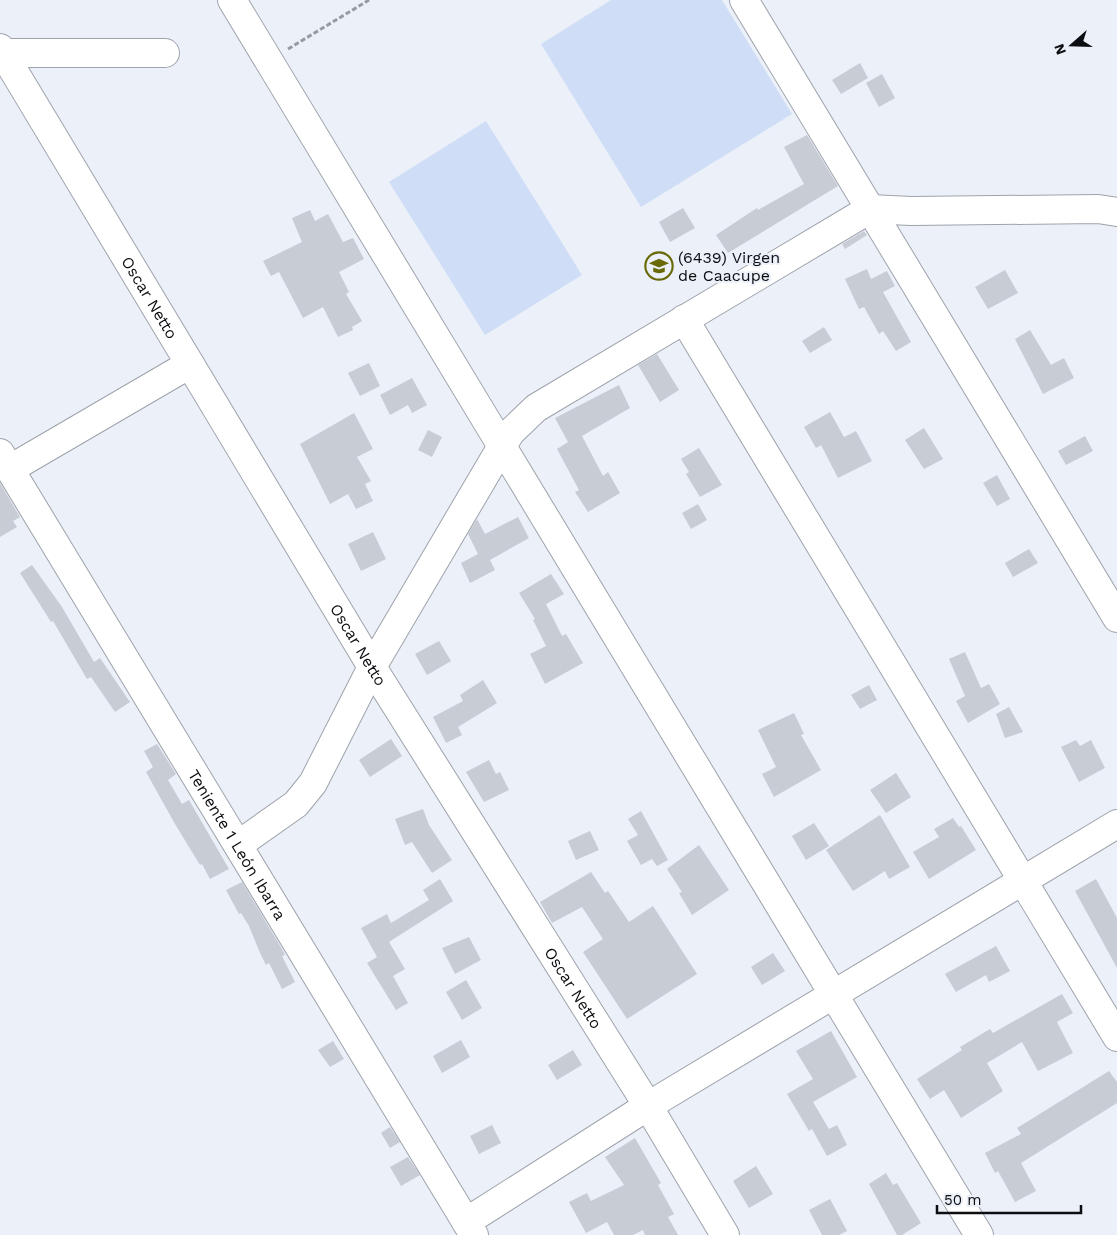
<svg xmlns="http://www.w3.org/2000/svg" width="1117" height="1235" font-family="'Work Sans',sans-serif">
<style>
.green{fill:#cfdef6}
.building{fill:#c7ccd5}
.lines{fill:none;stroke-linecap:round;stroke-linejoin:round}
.minor-casing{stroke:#9ea3ab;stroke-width:30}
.path{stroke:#979ba1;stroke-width:3;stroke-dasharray:5 2.5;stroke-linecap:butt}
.minor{stroke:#fff;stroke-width:28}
.labels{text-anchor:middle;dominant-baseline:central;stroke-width:4;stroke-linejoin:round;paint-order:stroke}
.poi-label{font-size:16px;fill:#0c0e11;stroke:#ebf0f9;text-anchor:start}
.street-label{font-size:16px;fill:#0c0e11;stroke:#ebf0f9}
</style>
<rect width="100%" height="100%" fill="#ebf0f9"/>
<path class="green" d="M611,0H722L792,114L641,207L541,44Z
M486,121L582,275L485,335L389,182Z"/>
<path class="building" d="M860,63L868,78L841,94L832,80Z
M882,74L895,98L879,107L866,83Z
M807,135L838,186L728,253L716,235L757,208L758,210L804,184L784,147Z
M683,208L695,228L670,242L659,222Z
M310,210L315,221L328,214L343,242L353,238L364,259L339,272L349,292L346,294L362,321L352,327L353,330L338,337L323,307L303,318L279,272L271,276L263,261L302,242L292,218Z
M864,231L867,235L845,249L842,244Z
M867,269L871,279L887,271L895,286L883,292L911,342L896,351L883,331L879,334L864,307L859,309L845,279Z
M1005,270L1018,293L988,309L975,287Z
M824,327L832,340L810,353L802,341Z
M1030,330L1051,365L1064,358L1074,378L1043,394L1015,339Z
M657,354L679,390L660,402L638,365Z
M369,363L380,386L360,396L348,373Z
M412,378L427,405L412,413L408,405L390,415L380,395Z
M619,385L630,408L582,436L603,476L608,472L620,493L588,512L575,492L579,490L557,449L568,442L555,418Z
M830,412L844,437L856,431L872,461L838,478L821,445L816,448L804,427Z
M354,413L373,449L357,457L371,481L365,484L373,501L356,509L348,494L330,504L300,444Z
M924,428L943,459L924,469L905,440Z
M428,430L442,437L432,457L418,450Z
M1085,436L1093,451L1066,465L1058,451Z
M699,448L722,485L700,497L686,474L689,472L681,459Z
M997,475L1010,499L997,506L983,483Z
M0,483L20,517L13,521L17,527L0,537Z
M698,504L707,520L691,529L682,513Z
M518,517L529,538L490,560L495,570L470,583L461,563L478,554L468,534L477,519L485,534Z
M373,532L386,559L361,571L348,544Z
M1029,549L1038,563L1013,577L1005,563Z
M32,565L62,607L94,662L100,658L130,702L115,712L91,677L87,679L53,621L51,622L46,614L20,573Z
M551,574L564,594L546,604L562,636L566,634L583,663L545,684L530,654L546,646L533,620L535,619L519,593Z
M439,641L451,661L427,675L415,654Z
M965,652L981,688L989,684L1000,704L968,723L956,701L965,696L949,659Z
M483,680L497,703L458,727L462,735L446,743L433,717L463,701L460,695Z
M869,685L877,700L860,709L851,695Z
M1009,707L1023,732L1005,738L996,714Z
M794,713L804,734L801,735L821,770L774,797L762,774L776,767L758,730Z
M391,739L402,756L370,777L359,760Z
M1076,740L1080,746L1091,740L1105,768L1079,782L1061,747Z
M157,744L176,774L168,780L182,804L189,800L229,869L210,879L202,864L200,865L175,824L146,772L153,767L144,751Z
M489,760L496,774L500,772L509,790L484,802L466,772Z
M896,773L911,797L886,813L870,790Z
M423,809L429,825L452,860L432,873L412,842L405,845L395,819Z
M641,811L668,860L657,866L652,859L641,865L627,841L638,835L628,819Z
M880,815L910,867L889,879L885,871L853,891L826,850Z
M953,818L959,827L961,826L976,850L929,879L913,852L939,837L934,829Z
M814,823L829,846L806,860L792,836Z
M590,831L599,850L576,860L568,841Z
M699,845L729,890L692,915L679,893L682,892L667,869Z
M591,872L605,893L608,891L629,922L653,906L697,974L627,1019L583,952L603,939L582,907L552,923L540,902Z
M440,879L453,901L389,942L405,969L393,976L408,1003L396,1010L367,963L377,957L361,928L387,914L391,923L429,900L423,890Z
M1096,879L1117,918V968L1075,891Z
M242,882L282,949L285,955L282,956L295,982L282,989L269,963L266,965L260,953L249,926L241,913L239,914L226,890Z
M469,937L481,960L455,974L442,948Z
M996,946L1010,971L989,982L986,975L956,992L945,974Z
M773,953L785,971L762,985L751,967Z
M466,980L482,1008L462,1020L446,992Z
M1062,994L1073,1013L1057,1022L1073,1053L1038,1071L1022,1042L987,1063L1003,1091L961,1118L944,1090L930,1099L917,1079L962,1050L960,1047L990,1029L993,1033Z
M831,1031L857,1077L813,1102L829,1129L837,1125L847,1145L827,1156L812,1129L809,1131L787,1094L813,1079L796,1051Z
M461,1040L470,1057L442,1073L433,1056Z
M333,1041L344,1059L330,1067L318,1050Z
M573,1050L582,1065L557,1080L548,1065Z
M1109,1071L1117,1082V1103L1021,1163L1036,1191L1015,1202L998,1171L995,1173L985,1153L1021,1134L1017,1128Z
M492,1125L501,1143L479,1154L470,1136Z
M390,1127L400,1142L390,1148L381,1133Z
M635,1138L661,1183L658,1185L674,1214L668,1217L678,1235H645L643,1230L633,1235H614L607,1222L586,1233L569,1202L587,1193L591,1201L624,1185L605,1157Z
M408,1157L420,1175L401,1186L390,1167Z
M756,1166L773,1194L749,1208L733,1181Z
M886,1173L893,1185L897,1183L921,1223L902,1235H897L869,1184Z
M830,1199L847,1231L839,1235H822L809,1210Z"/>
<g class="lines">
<g class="minor-casing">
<g id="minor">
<path d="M232,0L979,1235"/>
<path d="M744,0L1117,618"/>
<path id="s1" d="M0,48L372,667L648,1106L725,1235"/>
<path d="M0,53H165"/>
<path d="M684,319L1117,1037"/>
<path id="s2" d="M0,453L474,1235"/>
<path d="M10,469L190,364"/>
<path d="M238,845L296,804L313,783L372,667L502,446L511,432L536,408L870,209L911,211L1098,209L1117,212"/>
<path d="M466,1222L648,1106L1117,824"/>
</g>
</g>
<path class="path" d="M288,49L369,0"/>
<use href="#minor" class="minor"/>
</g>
<defs>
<g id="school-ring" transform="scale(1.4375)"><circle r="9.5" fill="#ebf0f9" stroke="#696a07" stroke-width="1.5"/><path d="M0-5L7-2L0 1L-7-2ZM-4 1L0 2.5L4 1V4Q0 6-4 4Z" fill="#696a07"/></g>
</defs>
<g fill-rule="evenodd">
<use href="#school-ring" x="659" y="266"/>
</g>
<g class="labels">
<g class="poi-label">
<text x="678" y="257">(6439) Virgen<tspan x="678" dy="18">de Caacupe</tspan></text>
</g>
<g class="street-label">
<text stroke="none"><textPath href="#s1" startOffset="291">Oscar Netto</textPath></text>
<text stroke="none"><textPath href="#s1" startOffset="696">Oscar Netto</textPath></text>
<text stroke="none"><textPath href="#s2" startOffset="458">Teniente 1 León Ibarra</textPath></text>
<text stroke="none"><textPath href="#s1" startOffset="1101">Oscar Netto</textPath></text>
</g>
</g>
<g transform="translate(1072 45) rotate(250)" stroke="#ebf0f9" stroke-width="4" paint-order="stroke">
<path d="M0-4L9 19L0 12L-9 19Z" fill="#0c0e11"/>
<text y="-8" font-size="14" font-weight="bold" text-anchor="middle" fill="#0c0e11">N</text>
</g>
<path d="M937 1205v8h144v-8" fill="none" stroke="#0c0e11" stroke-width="2.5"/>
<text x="944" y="1205" font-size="15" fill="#0c0e11" stroke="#ebf0f9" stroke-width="4" paint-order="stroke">50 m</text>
</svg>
